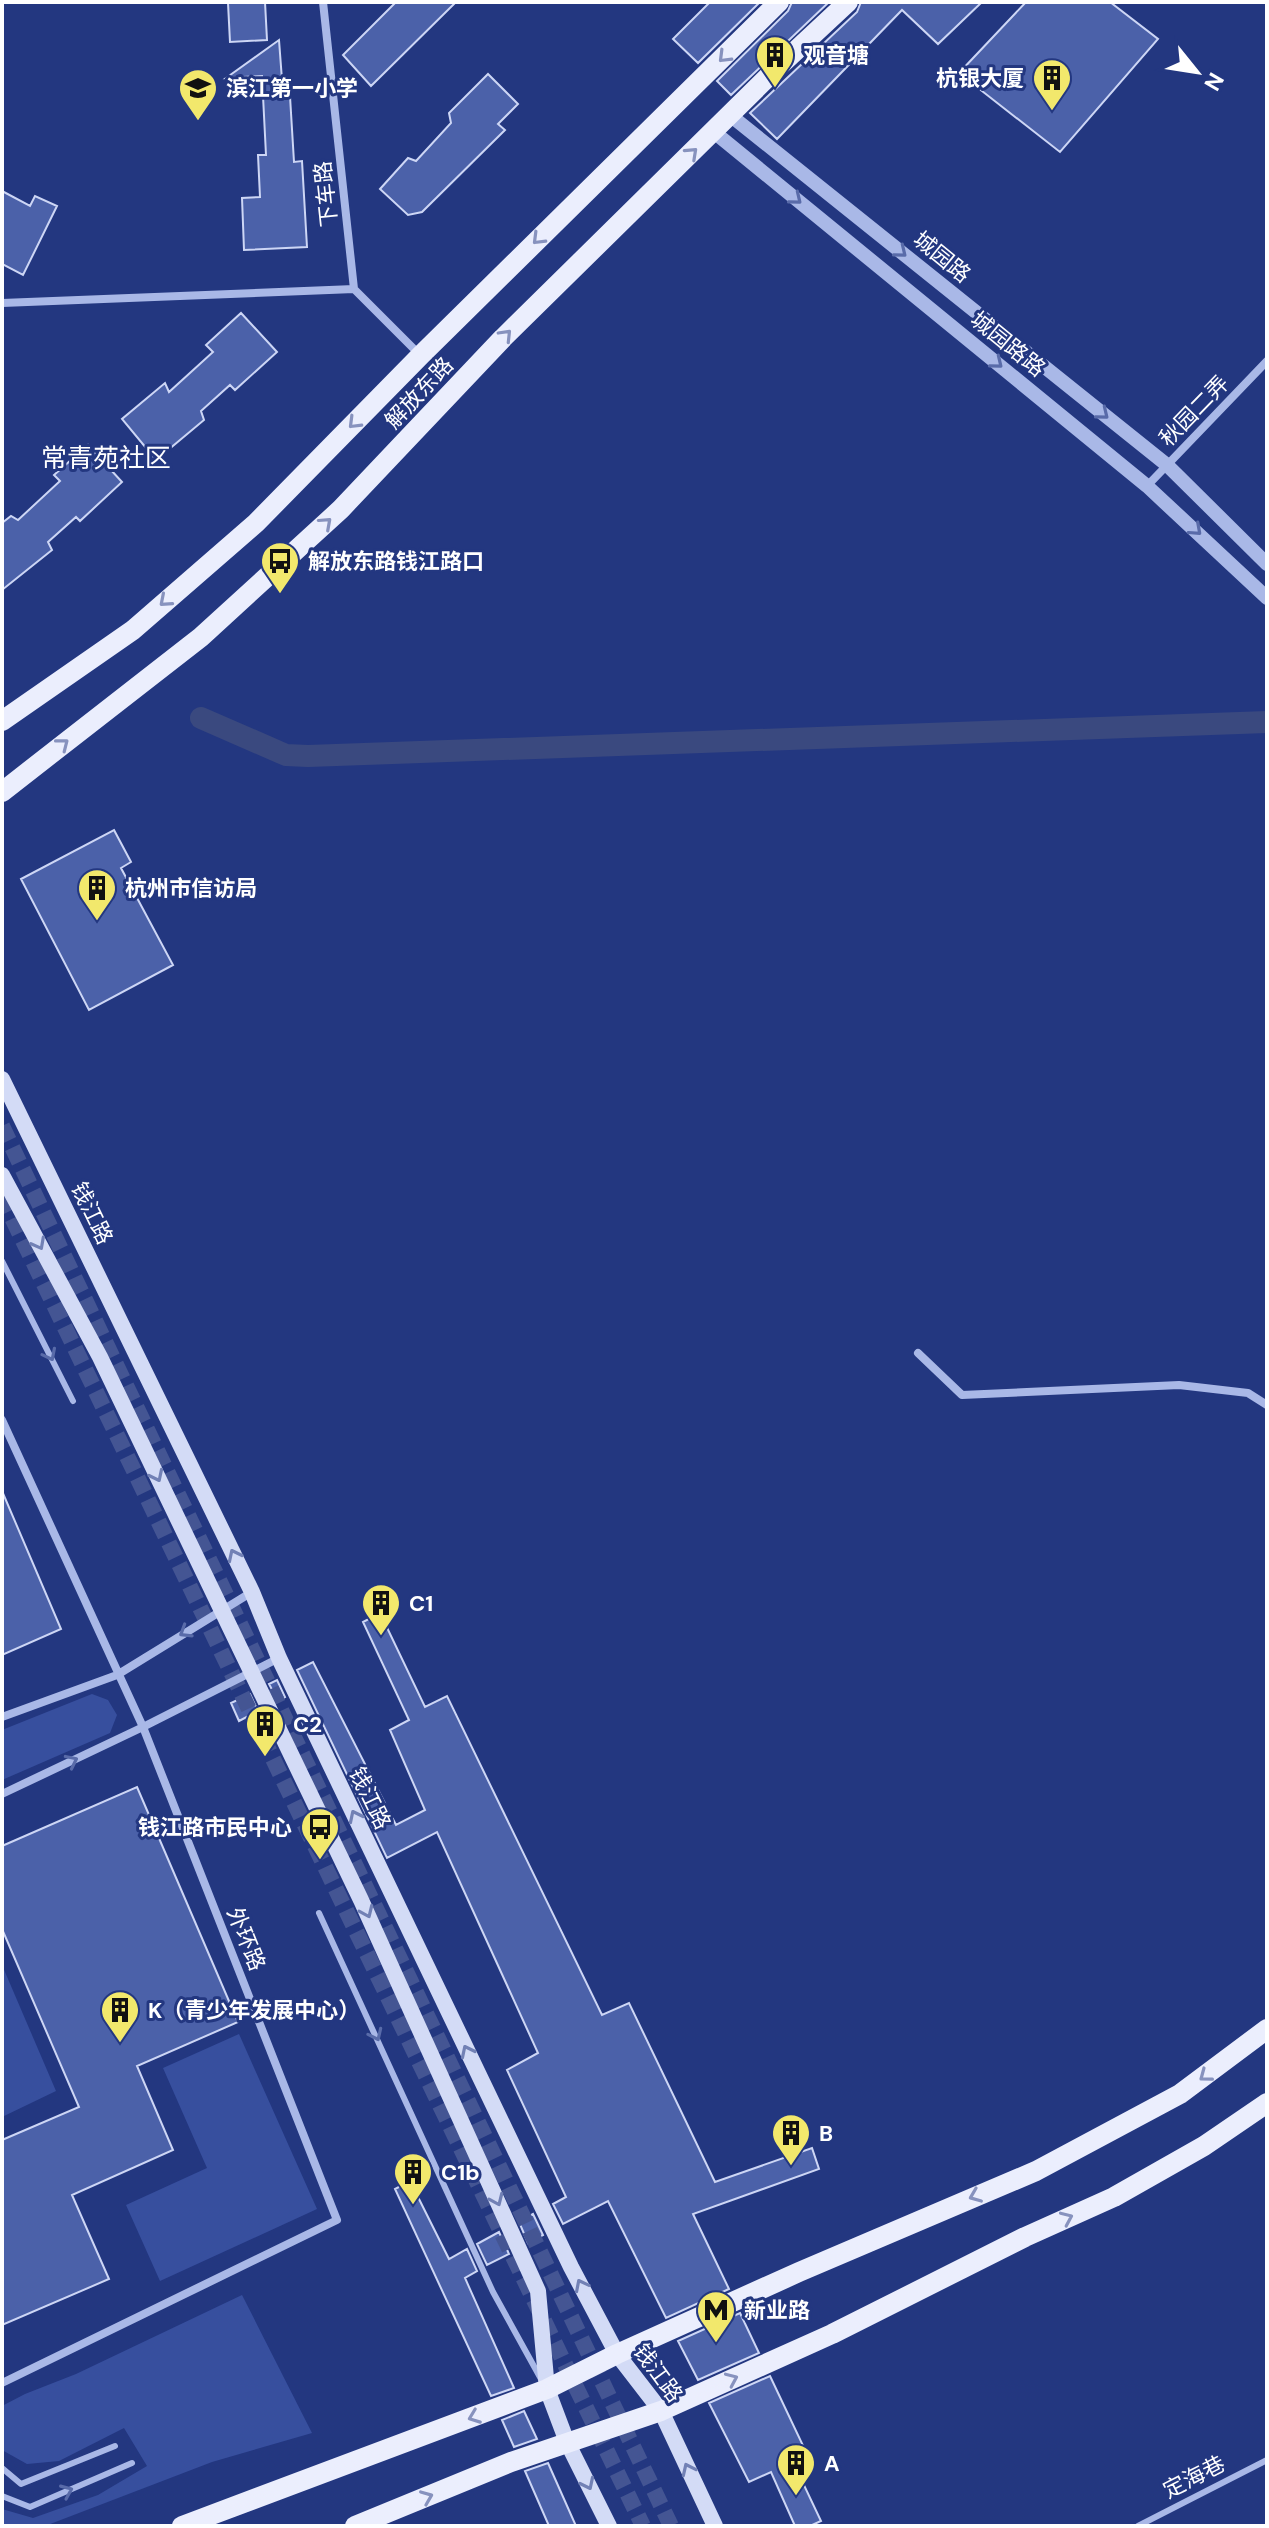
<svg xmlns="http://www.w3.org/2000/svg" width="1269" height="2528" font-family="'DM Sans','Noto Sans SC',sans-serif">
<style>
.green{fill:#374f9e}
.lines{fill:none;stroke-linecap:round;stroke-linejoin:round}
.canal{stroke:#3a497f;stroke-width:22}
.building{fill:#4b61a9;stroke:#cdd6f5;stroke-width:2}
.secondary-tunnel{stroke:#445593;stroke-width:16;stroke-dasharray:16 8;stroke-linecap:butt}
.service{stroke:#a9b8e7;stroke-width:6}
.minor{stroke:#a9b8e7;stroke-width:8}
.tertiary{stroke:#a9b8e7;stroke-width:14}
.secondary{stroke:#d3dbf6;stroke-width:16}
.primary{stroke:#ebeefd;stroke-width:20}
.oneway{stroke:#8792be}
.oneway2{stroke:#596ba9}
.oneway3{stroke:#7281b5}
.labels{text-anchor:middle;dominant-baseline:central;stroke-width:6;stroke-linejoin:round;paint-order:stroke}
.poi-label{font-size:22px;font-weight:bold;fill:#fff;stroke:#233780;text-anchor:start}
.street-label{font-size:22px;fill:#fff;stroke:#233780}
.quarter-label{font-size:26px;fill:#fff;stroke:#233780}
</style>
<rect width="100%" height="100%" fill="#233780"/>
<path class="green" d="M92,1694L108,1700L117,1715L110,1733L2,1780V1730Z
M2,1965L56,2091L2,2117Z
M239,2034L317,2209L160,2281L126,2205L207,2168L163,2068Z
M242,2295L312,2433L212,2462L45,2526H2V2509L33,2518L98,2495L147,2466L124,2428L59,2461L27,2464L2,2450V2406L25,2394L76,2374Z"/>
<g class="lines">
<path class="canal" d="M201,718L286,755L308,756L1267,722"/>
</g>
<path class="building" d="M265,2L267,40L230,42L228,3Z
M396,2H456L371,86L343,55Z
M710,2H760L698,63L673,39Z
M792,2H829L731,95L717,81L788,11Z
M861,2H982L938,44L902,10L777,139L750,113L857,12Z
M1026,2H1110L1158,39L1060,152L959,73Z
M279,40L282,80H289L294,162L302,161L307,247L244,250L242,198L260,197L258,155H266L262,76L226,78Z
M488,74L518,104L498,124L505,130L422,212L408,215L380,189L408,158L416,161L451,123L449,113Z
M2,191L30,206L35,196L57,206L23,275L2,264Z
M241,313L277,352L235,390L230,385L201,411L204,420L156,460L122,419L165,383L169,392L213,352L206,345Z
M88,445L122,482L80,521L76,517L48,542L52,550L2,590V523L11,516L18,520L60,481L54,475Z
M114,830L131,862L121,868L173,965L89,1010L21,879Z
M2,1491L61,1629L2,1655Z
M380,1613L425,1707L447,1696L602,2015L629,2003L715,2182L812,2148L819,2169L693,2214L729,2289L666,2318L608,2201L563,2224L553,2204L566,2197L507,2070L538,2053L437,1832L387,1858L297,1670L313,1662L396,1825L425,1810L390,1730L409,1720L363,1622Z
M277,1680L285,1697L278,1701L269,1684Z
M250,1694L258,1711L239,1721L231,1703Z
M137,1787L238,2022L137,2066L173,2150L72,2195L109,2279L2,2325V2140L79,2107L2,1929V1846Z
M410,2181L449,2259L467,2249L477,2271L465,2278L514,2388L491,2396L395,2189Z
M533,2214L543,2235L528,2243L519,2222Z
M499,2232L509,2254L487,2265L477,2244Z
M740,2313L759,2353L698,2380L678,2341Z
M770,2376L807,2454L793,2462L821,2521L810,2526H795L771,2472L749,2482L709,2403Z
M524,2411L537,2439L514,2447L502,2420Z
M548,2463L576,2526H549L525,2471Z"/>
<g class="lines">
<path class="secondary-tunnel" d="M2,1126L671,2526
M2,1197L643,2526"/>
<path class="service" d="M2,1261L73,1401
M319,1913L493,2292L541,2379
M2,2468L21,2484L115,2446
M2,2496L30,2507L132,2463
M1138,2526L1267,2460"/>
<path class="minor" d="M323,2L354,289L420,355
M2,303L354,289
M1147,486L1267,361
M918,1353L962,1395L1179,1385L1248,1393L1267,1405
M2,1420L143,1727L337,2220L2,2383
M2,1717L117,1675L252,1592
M2,1794L143,1727L279,1658"/>
<path class="tertiary" d="M730,115L1167,465L1267,564
M714,132L1147,486L1267,598"/>
<path class="secondary" d="M2,1079L252,1592L279,1658L571,2267L617,2354L661,2411L715,2526
M2,1175L100,1357L361,1900L538,2291L547,2389L567,2442L609,2526"/>
<path class="primary" d="M2,721L133,630L256,523L421,355L779,2
M2,792L201,637L341,509L503,338L775,70L848,2
M182,2526L547,2389L617,2354L799,2272L1036,2171L1180,2094L1267,2029
M355,2526L511,2462L661,2411L832,2334L1025,2237L1114,2197L1204,2146L1267,2103"/>
</g>
<defs><path id="oneway-chevron" d="M-2-3.5L2.5 0L-2 3.5" fill="none" stroke-width="1.6" stroke-linecap="round" stroke-linejoin="round" transform="scale(2)"/></defs>
<g class="oneway">
<use href="#oneway-chevron" transform="translate(724 57) rotate(135)"/>
<use href="#oneway-chevron" transform="translate(692 153) rotate(-43)"/>
<use href="#oneway-chevron" transform="translate(538 239) rotate(135)"/>
<use href="#oneway-chevron" transform="translate(506 335) rotate(-46)"/>
<use href="#oneway-chevron" transform="translate(354 423) rotate(135)"/>
<use href="#oneway-chevron" transform="translate(326 523) rotate(-42)"/>
<use href="#oneway-chevron" transform="translate(165 601) rotate(139)"/>
<use href="#oneway-chevron" transform="translate(63 744) rotate(-38)"/>
<use href="#oneway-chevron" transform="translate(1205 2076) rotate(143)"/>
<use href="#oneway-chevron" transform="translate(975 2196) rotate(158)"/>
<use href="#oneway-chevron" transform="translate(1067 2218) rotate(-24)"/>
<use href="#oneway-chevron" transform="translate(732 2379) rotate(-24)"/>
<use href="#oneway-chevron" transform="translate(474 2417) rotate(159)"/>
<use href="#oneway-chevron" transform="translate(427 2497) rotate(-22)"/>
</g>
<g class="oneway2">
<use href="#oneway-chevron" transform="translate(796 199) rotate(39)"/>
<use href="#oneway-chevron" transform="translate(901 252) rotate(39)"/>
<use href="#oneway-chevron" transform="translate(997 363) rotate(39)"/>
<use href="#oneway-chevron" transform="translate(1103 414) rotate(39)"/>
<use href="#oneway-chevron" transform="translate(1196 530) rotate(42)"/>
<use href="#oneway-chevron" transform="translate(50 1355) rotate(63)"/>
<use href="#oneway-chevron" transform="translate(185 1632) rotate(148)"/>
<use href="#oneway-chevron" transform="translate(72 1761) rotate(-26)"/>
<use href="#oneway-chevron" transform="translate(376 2035) rotate(65)"/>
<use href="#oneway-chevron" transform="translate(67 2491) rotate(-23)"/>
</g>
<g class="oneway3">
<use href="#oneway-chevron" transform="translate(39 1244) rotate(62)"/>
<use href="#oneway-chevron" transform="translate(157 1476) rotate(64)"/>
<use href="#oneway-chevron" transform="translate(234 1555) rotate(-116)"/>
<use href="#oneway-chevron" transform="translate(355 1816) rotate(-116)"/>
<use href="#oneway-chevron" transform="translate(367 1912) rotate(66)"/>
<use href="#oneway-chevron" transform="translate(467 2051) rotate(-116)"/>
<use href="#oneway-chevron" transform="translate(497 2200) rotate(66)"/>
<use href="#oneway-chevron" transform="translate(581 2285) rotate(-117)"/>
<use href="#oneway-chevron" transform="translate(688 2469) rotate(-115)"/>
<use href="#oneway-chevron" transform="translate(588 2484) rotate(64)"/>
</g>
<defs>
<g id="building-pin" transform="scale(2)"><path d="M0 17L-7.5 6A9.5 9.5 0 1 1 7.5 6Z" fill="#f2e86c" stroke="#233780"/><path d="M-4-6H4V6H1V3H-1V6H-4ZM-2.5-4.3h1.7v1.8h-1.7ZM.8-4.3h1.7v1.8H.8ZM-2.5-1h1.7V.8h-1.7ZM.8-1h1.7V.8H.8Z" fill="#111"/></g>
<g id="school-pin" transform="scale(2)"><path d="M0 17L-7.5 6A9.5 9.5 0 1 1 7.5 6Z" fill="#f2e86c" stroke="#233780"/><path d="M0-5L7-2L0 1L-7-2ZM-4 1L0 2.5L4 1V4Q0 6-4 4Z" fill="#111"/></g>
<g id="bus-pin" transform="scale(2)"><path d="M0 17L-7.5 6A9.5 9.5 0 1 1 7.5 6Z" fill="#f2e86c" stroke="#233780"/><path d="M-5-6H5V4H4V6H2V4H-2V6H-4V4H-5ZM-3.5-4V0h7V-4ZM-3.5 1.2v1.5H-2V1.2ZM2 1.2v1.5H3.5V1.2Z" fill="#111"/></g>
<g id="metro-pin" transform="scale(2)"><path d="M0 17L-7.5 6A9.5 9.5 0 1 1 7.5 6Z" fill="#f2e86c" stroke="#233780"/><path d="M-5.5 5V-5H-3L0 0L3-5H5.5V5H3V-.5L0 4L-3-.5V5Z" fill="#111"/></g>
</defs>
<g fill-rule="evenodd">
<use href="#building-pin" x="775" y="55"/>
<use href="#building-pin" x="1052" y="78"/>
<use href="#school-pin" x="198" y="88"/>
<use href="#bus-pin" x="280" y="561"/>
<use href="#building-pin" x="97" y="888"/>
<use href="#building-pin" x="381" y="1603"/>
<use href="#building-pin" x="265" y="1724"/>
<use href="#bus-pin" x="320" y="1827"/>
<use href="#building-pin" x="120" y="2010"/>
<use href="#building-pin" x="791" y="2133"/>
<use href="#building-pin" x="413" y="2172"/>
<use href="#metro-pin" x="716" y="2310"/>
<use href="#building-pin" x="796" y="2463"/>
</g>
<g class="labels">
<g class="poi-label">
<text x="803" y="55">观音塘</text>
<text x="1024" y="78" text-anchor="end">杭银大厦</text>
<text x="226" y="88">滨江第一小学</text>
<text x="308" y="561">解放东路钱江路口</text>
<text x="125" y="888">杭州市信访局</text>
<text x="409" y="1603">C1</text>
<text x="293" y="1724">C2</text>
<text x="292" y="1827" text-anchor="end">钱江路市民中心</text>
<text x="148" y="2010">K（青少年发展中心）</text>
<text x="819" y="2133">B</text>
<text x="441" y="2172">C1b</text>
<text x="744" y="2310">新业路</text>
<text x="824" y="2463">A</text>
</g>
<g class="street-label">
<text transform="translate(326 194) rotate(-96)">下车路</text>
<text transform="translate(942 257) rotate(39)">城园路</text>
<text transform="translate(1008 344) rotate(39)">城园路路</text>
<text transform="translate(419 393) rotate(-47)">解放东路</text>
<text transform="translate(1194 411) rotate(-46)">秋园二弄</text>
<text transform="translate(92 1213) rotate(64)">钱江路</text>
<text transform="translate(370 1798) rotate(64)">钱江路</text>
<text transform="translate(246 1939) rotate(68)">外环路</text>
<text transform="translate(658 2373) rotate(54)">钱江路</text>
<text transform="translate(1194 2477) rotate(-27)">定海巷</text>
</g>
<g class="quarter-label">
<text x="106" y="458">常青苑社区</text>
</g>
</g>
<rect width="1269" height="2528" fill="none" stroke="#ffffff" stroke-width="8"/>
<g transform="translate(1197 72) rotate(120)" stroke="#233780" stroke-width="6" paint-order="stroke">
<path d="M0-6L14 30L0 20L-14 30Z" fill="#ffffff"/>
<text y="-12" font-size="22" font-weight="bold" text-anchor="middle" fill="#ffffff">N</text>
</g>
</svg>
